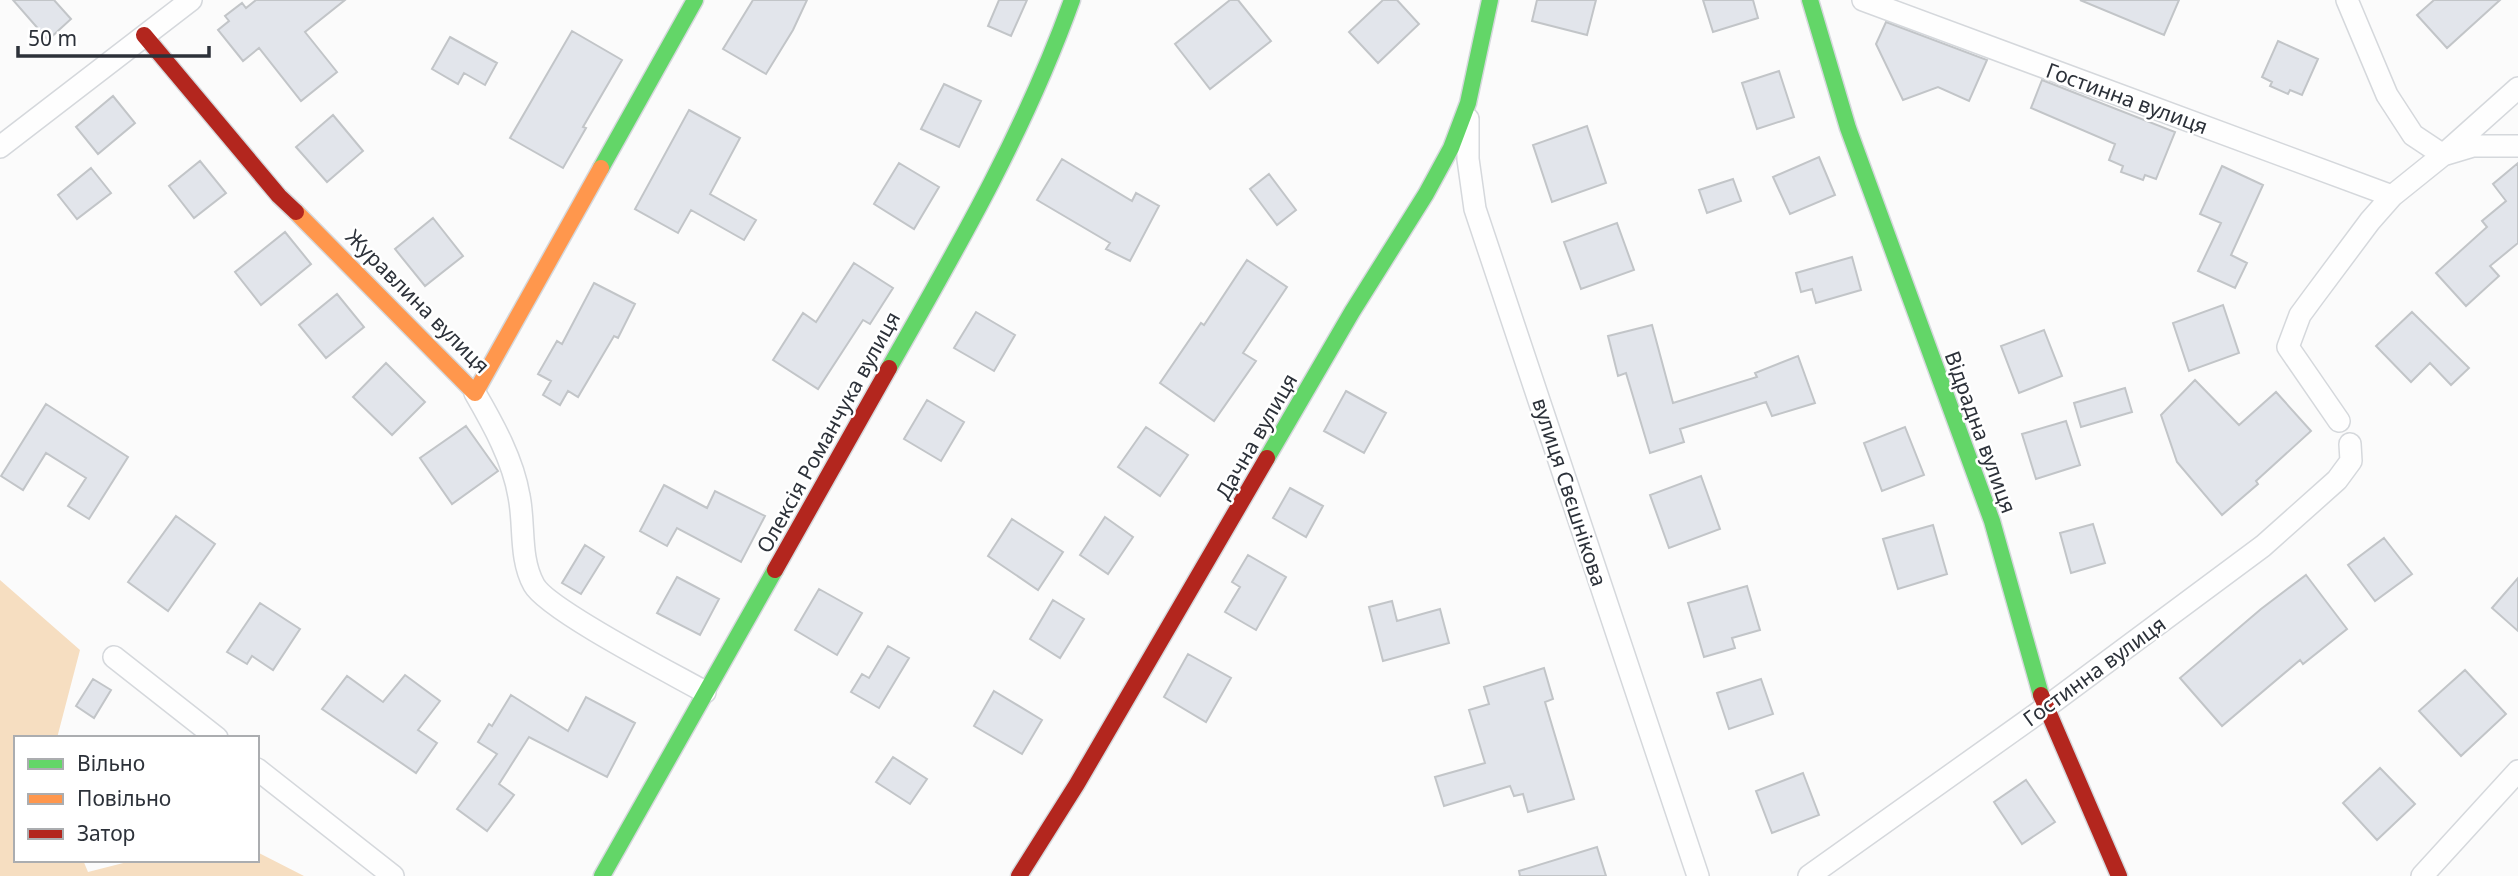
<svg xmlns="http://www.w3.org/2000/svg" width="2518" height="876" font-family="'Noto Sans',sans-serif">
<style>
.green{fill:#f6dec1}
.building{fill:#e2e5eb;stroke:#c2c5c8;stroke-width:2}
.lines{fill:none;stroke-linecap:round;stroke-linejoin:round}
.street-casing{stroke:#d5d8dc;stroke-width:24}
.fast-casing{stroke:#d5d8dc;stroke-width:19}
.slow-casing{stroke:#d5d8dc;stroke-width:19}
.jam-casing{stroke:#d5d8dc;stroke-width:19}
.street{stroke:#fefefe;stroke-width:21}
.fast{stroke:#63d668;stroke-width:16}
.slow{stroke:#ff974d;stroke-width:16}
.jam{stroke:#b3261e;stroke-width:16}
.labels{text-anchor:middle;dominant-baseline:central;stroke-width:5;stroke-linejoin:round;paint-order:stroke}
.street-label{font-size:21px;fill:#2c3139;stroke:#fff}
</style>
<rect width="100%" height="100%" fill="#fbfbfb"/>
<path class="green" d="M0,580L80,650L57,738H16V860H83L88,872L135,860H257V852L304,876H0Z"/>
<path class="building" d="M13,0H54L71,19L48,40Z
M256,0H345L305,32L337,72L301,101L259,48L243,61L218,30L229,21L225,16L242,3L246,8Z
M753,0H807L793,30L766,74L723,49Z
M999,0H1027L1011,36L988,26Z
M1230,0H1238L1271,41L1210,89L1175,44Z
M1383,0H1397L1419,24L1378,63L1349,32Z
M1537,0H1596L1587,35L1532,21Z
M1703,0H1753L1758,18L1713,32Z
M2080,0H2179L2164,35Z
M2434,0H2500L2447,48L2417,15Z
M1886,22L1987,60L1969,101L1938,87L1903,100L1876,44Z
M572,31L622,60L583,127L586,128L563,168L510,138Z
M450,37L497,63L485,85L464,73L458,84L432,69Z
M2278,41L2318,59L2302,95L2290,90L2288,94L2270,86L2272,82L2262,77Z
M1779,71L1794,117L1757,129L1742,83Z
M2042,80L2175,132L2156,179L2145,175L2143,180L2121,172L2123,166L2109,160L2115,144L2031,108Z
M944,84L981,101L959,147L921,129Z
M113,96L135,123L98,154L76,127Z
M689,110L740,138L710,194L756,220L744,240L691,210L678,233L635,209Z
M333,115L363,151L327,182L296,147Z
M1587,126L1606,183L1552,202L1533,145Z
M1819,157L1835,195L1790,214L1773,177Z
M1062,159L1132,201L1136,193L1159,206L1130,261L1106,249L1110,243L1037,200Z
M200,161L226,193L194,218L169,186Z
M899,163L939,187L914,229L874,204Z
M2518,163V243L2490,266L2499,276L2466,306L2436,273L2487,227L2482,221L2506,201L2493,184Z
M2222,166L2263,185L2231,255L2247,263L2235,288L2198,271L2221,223L2200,214Z
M91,168L111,193L77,219L58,195Z
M1269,174L1296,210L1277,225L1250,189Z
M1733,179L1741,201L1707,213L1699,190Z
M433,218L463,256L425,286L395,249Z
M1617,223L1634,270L1581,289L1564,242Z
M285,232L311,264L261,305L235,272Z
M1852,257L1861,290L1816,303L1812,289L1801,292L1796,273Z
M1247,260L1287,287L1243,353L1256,361L1214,421L1160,383L1201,323L1204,325Z
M854,263L893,288L870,324L863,320L818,389L773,360L803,313L816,322Z
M594,283L635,304L618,338L614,336L578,397L568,391L560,405L543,395L551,381L538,374L557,341L562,344Z
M337,294L364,327L326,358L299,325Z
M2223,305L2239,353L2189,371L2173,323Z
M976,312L1015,335L994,371L954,348Z
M2412,312L2469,368L2451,385L2430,363L2411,382L2376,346Z
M1652,325L1673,403L1757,377L1755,373L1798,356L1815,403L1772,416L1766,402L1680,429L1684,442L1650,453L1626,373L1618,376L1608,336Z
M2044,330L2062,376L2019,393L2001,346Z
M386,363L425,402L392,435L353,397Z
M2195,380L2239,425L2276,392L2311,431L2256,481L2258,484L2222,515L2177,462L2161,415Z
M2125,388L2132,412L2081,427L2074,403Z
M1346,391L1386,413L1364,453L1324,431Z
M927,400L964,422L941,461L904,439Z
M46,404L128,457L89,519L68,506L86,478L46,453L23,490L1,476Z
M2066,421L2080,465L2036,479L2022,434Z
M466,426L498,471L452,504L420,458Z
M1146,427L1188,455L1160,496L1118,467Z
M1905,427L1924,475L1882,491L1864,443Z
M1701,476L1720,529L1669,548L1650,495Z
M664,485L707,508L715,491L765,516L741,562L677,528L667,546L640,531Z
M1290,488L1323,506L1306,537L1273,518Z
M176,516L215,544L168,611L128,582Z
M1105,517L1133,537L1108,574L1080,555Z
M1012,519L1063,552L1038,590L988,556Z
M2093,524L2105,563L2071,573L2060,533Z
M1933,525L1947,574L1898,589L1883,539Z
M2384,538L2412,574L2375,601L2348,565Z
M585,545L604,557L581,594L562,583Z
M1248,555L1286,577L1256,630L1225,612L1240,587L1232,582Z
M2306,575L2347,629L2303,664L2300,660L2222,726L2180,678L2261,609Z
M677,577L719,599L700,635L657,613Z
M2518,578V631L2492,608Z
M1747,586L1760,630L1732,638L1735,648L1704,657L1688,603Z
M819,589L862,613L837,655L795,630Z
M1053,600L1084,619L1060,658L1030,639Z
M1392,601L1397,621L1440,609L1449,643L1383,661L1369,607Z
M260,603L300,629L273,670L252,656L247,664L227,652Z
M888,646L909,658L879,708L851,692L862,674L869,678Z
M1188,654L1231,678L1206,722L1164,697Z
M1544,668L1553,699L1545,702L1574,799L1528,812L1523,794L1514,796L1510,786L1444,806L1435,777L1485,763L1469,710L1489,704L1484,687Z
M2465,670L2506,714L2461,756L2419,711Z
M405,675L440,701L418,730L437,743L416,773L322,709L347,676L383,702Z
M93,679L111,690L94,718L76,706Z
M1761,679L1773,714L1729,729L1717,693Z
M994,691L1042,720L1022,754L974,726Z
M511,695L568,731L586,697L635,723L607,777L529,737L499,784L514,795L487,831L457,809L497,754L478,742L489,724L492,726Z
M893,757L927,779L910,804L876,782Z
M2380,768L2415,804L2377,840L2343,803Z
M1803,773L1819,815L1772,833L1756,791Z
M2026,780L2055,822L2022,844L1994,802Z
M1597,847L1606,876H1520L1519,871Z"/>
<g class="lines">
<g class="street-casing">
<path id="street" d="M1863,0L2392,196
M2347,0L2387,95L2413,135L2443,155L2518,88
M1468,119V159L1475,209L1698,876
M0,147L191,0
M475,393C493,424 513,460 519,496C525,525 519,558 534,585C548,610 673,674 705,692
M2339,421L2288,347L2300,315L2314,296L2370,221L2392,196L2443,155L2473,146H2518
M114,657L217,738
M257,769L393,876
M1809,876L2045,708L2263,546L2337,480L2351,461L2350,444
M2422,876L2518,771"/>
</g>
<g class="fast-casing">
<path id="fast" d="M1810,0L1848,128L1992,521L2041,695
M601,168L695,0
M889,368C958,247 1025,131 1072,0
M1267,458L1352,312L1426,194L1451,148L1468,103L1490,0
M602,876L775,570"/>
</g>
<g class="slow-casing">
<path id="slow" d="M296,212L475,393L601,168"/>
</g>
<g class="jam-casing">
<path id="jam" d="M144,35L279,196L296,212
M775,570L889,368
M2041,695L2119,876
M1019,876L1077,784L1267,458"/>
</g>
<use href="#street" class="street"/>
<use href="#fast" class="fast"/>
<use href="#slow" class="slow"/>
<use href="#jam" class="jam"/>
</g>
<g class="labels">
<g class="street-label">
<text transform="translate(2127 98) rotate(20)">Гостинна вулиця</text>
<text transform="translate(418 301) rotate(45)">Журавлина вулиця</text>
<text transform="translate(828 432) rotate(-61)">Олексія Романчука вулиця</text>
<text transform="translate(1981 432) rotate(70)">Відрадна вулиця</text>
<text transform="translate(1256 436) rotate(-60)">Дачна вулиця</text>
<text transform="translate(1570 492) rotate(72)">вулиця Свєшнікова</text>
<text transform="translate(2094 671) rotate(-36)">Гостинна вулиця</text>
</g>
</g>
<rect x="14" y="736" width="245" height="126" fill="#ffffff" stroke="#abadb0" stroke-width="2"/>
<rect x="28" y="759" width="35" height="10" fill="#63d668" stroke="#abadb0" stroke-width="2"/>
<text x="77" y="771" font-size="21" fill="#2c3139">Вільно</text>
<rect x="28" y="794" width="35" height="10" fill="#ff974d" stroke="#abadb0" stroke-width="2"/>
<text x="77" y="806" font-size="21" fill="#2c3139">Повільно</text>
<rect x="28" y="829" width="35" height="10" fill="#b3261e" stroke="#abadb0" stroke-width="2"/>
<text x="77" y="841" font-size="21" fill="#2c3139">Затор</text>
<path d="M18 46v10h191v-10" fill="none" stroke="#2c3139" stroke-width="3.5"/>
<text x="28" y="46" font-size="21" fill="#2c3139" stroke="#ffffff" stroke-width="5" paint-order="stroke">50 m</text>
</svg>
